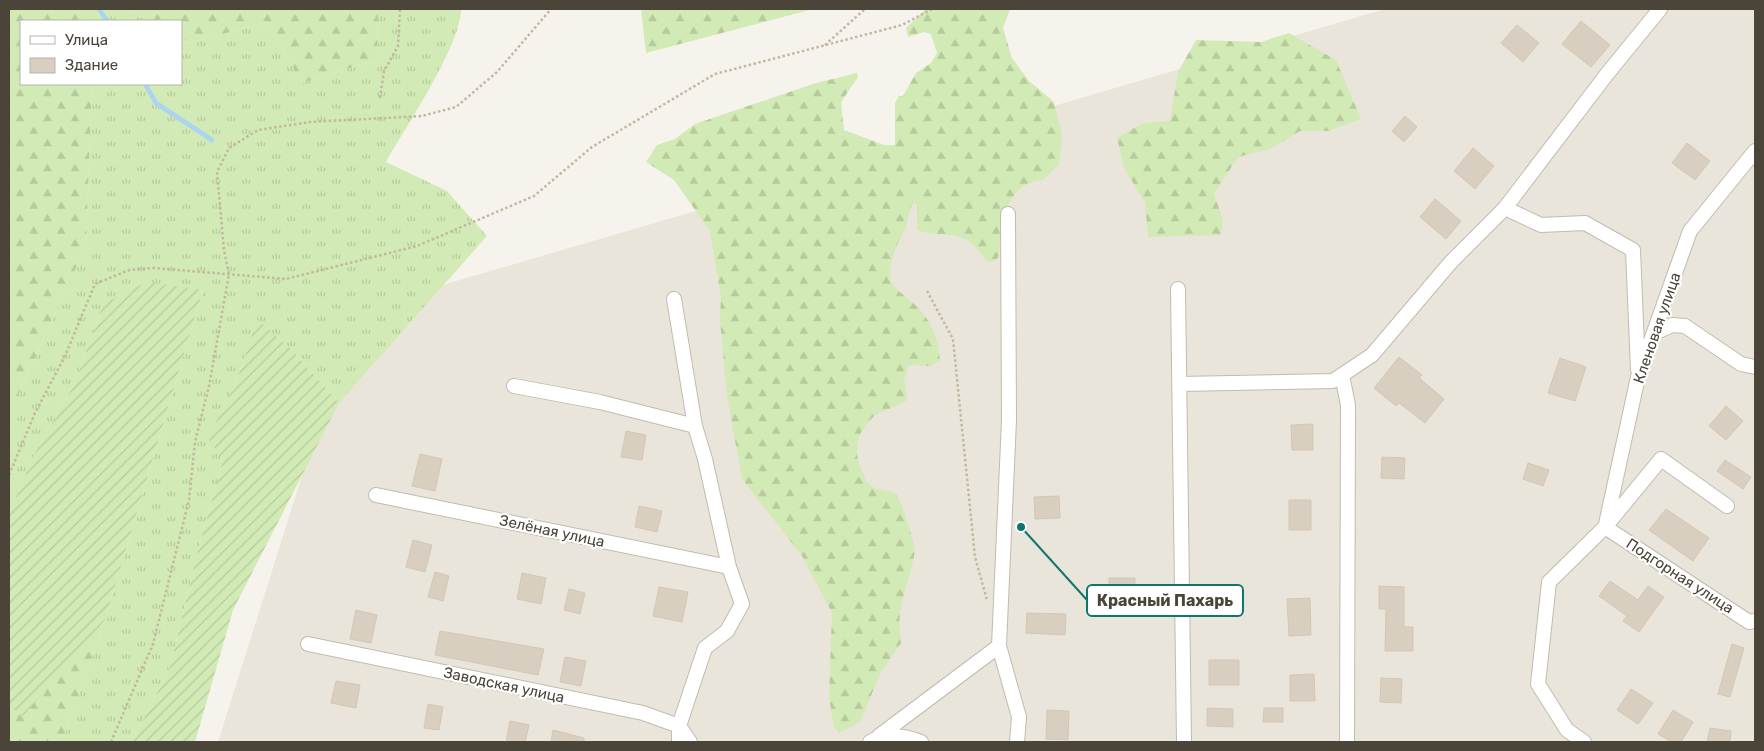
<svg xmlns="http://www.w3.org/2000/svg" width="1764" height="751" font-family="Rubik,sans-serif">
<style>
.residential{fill:#eae5da}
.grass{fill:url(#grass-tufts)}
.forest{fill:url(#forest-firs)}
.garden{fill:url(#garden-furrows)}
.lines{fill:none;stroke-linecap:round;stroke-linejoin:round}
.stream{stroke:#a9d4f2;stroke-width:4.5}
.building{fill:#d8cfc1;stroke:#d3c7b4}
.minor-casing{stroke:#c2bbae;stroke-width:16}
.path{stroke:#c4b79f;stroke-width:2.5;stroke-dasharray:2.5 2.5;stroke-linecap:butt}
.minor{stroke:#fff;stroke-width:14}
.labels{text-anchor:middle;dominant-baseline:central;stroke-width:4.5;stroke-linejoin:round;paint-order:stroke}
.street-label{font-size:15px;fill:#4b4439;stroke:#fff}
.leader{fill:none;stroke:#0f766e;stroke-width:2}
.callout-dot{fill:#0f766e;stroke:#fff;stroke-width:2}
.callout{fill:#fff;stroke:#0f766e;stroke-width:2}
.callout-label{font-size:16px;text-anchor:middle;font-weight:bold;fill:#4b4439}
</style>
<defs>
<pattern id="grass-tufts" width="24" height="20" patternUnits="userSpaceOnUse" patternTransform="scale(1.25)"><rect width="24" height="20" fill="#d2eab5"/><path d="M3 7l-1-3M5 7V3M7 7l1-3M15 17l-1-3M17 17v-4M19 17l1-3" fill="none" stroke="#b6ca9c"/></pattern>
<pattern id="forest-firs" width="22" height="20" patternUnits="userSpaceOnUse" patternTransform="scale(1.25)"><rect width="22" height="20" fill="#d2eab5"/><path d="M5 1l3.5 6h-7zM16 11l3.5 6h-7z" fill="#b6ca9c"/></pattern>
<pattern id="garden-furrows" width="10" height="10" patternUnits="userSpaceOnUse" patternTransform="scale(1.25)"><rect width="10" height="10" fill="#d2eab5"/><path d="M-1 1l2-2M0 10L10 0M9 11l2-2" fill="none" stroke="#b6ca9c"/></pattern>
</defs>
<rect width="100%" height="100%" fill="#f6f3ec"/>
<path class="residential" d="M1385,9H1755V742H218L354,311Z"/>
<path class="grass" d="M79,9H125L149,21H88Z
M378,9H461C461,45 406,127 386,162L447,191L487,236L339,403L293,351L257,320L236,382L209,438L223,460L198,550L170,667L132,742H62L105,620L203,290L103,304L74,385L35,453L9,513V409L19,393L86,246L92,84H181V38L190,43L266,22L302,83L377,60Z"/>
<path class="forest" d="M9,9H79L88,21H21V84H92L86,246L19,393L9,409Z
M125,9H378L377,60L302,83L266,22L190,43L181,38V21H149Z
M641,9H813L646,53Z
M926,9H1010L1003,28L1012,58L1029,81L1054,102L1062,136L1059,164L1043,180C1002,184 1003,226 998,258L993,262L986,261C972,239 963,235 937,234C930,233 924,233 917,230V206L914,201C908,209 909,220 905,229C898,242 884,270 893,285C897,291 907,297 913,303C930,317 939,339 940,361L929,366L909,365L904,380L907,400C898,407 879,411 873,417C856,433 852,452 863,473C864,476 866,481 868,483C874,490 885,490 894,492C901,500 903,508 906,519C910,531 916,544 914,556C908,589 895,607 901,643L880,674L860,722L839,733L834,727L829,697L832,613L802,556L742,479L727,396L720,320L721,297L710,231L674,180L646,162L657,145L675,139L695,124L816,83L857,73L858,77L841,102L844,130L884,145H895V103L899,96H903L916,73L931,63L937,53L931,34L924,32L908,37L906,28Z
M1289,33L1336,60L1361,119L1328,131H1300L1270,149L1238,157L1214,194L1223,220L1221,235L1148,237L1145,202L1124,168L1117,138L1143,123L1170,121L1178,72L1196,40L1261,42Z
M105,620L62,742H9V706L23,715Z"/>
<path class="garden" d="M146,282L203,290L105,620L23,716L9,706V513L35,453L74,385L103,304Z
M257,319L293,351L339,403L233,610L195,742H132L170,667L198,550L223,460L208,438L236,382Z"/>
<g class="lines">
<path class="stream" d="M99,9L107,21
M145,84L156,103L212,140"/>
</g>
<path class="building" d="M1581,21L1610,45L1591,67L1562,44Z
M1517,25L1539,43L1523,62L1501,43Z
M1405,116L1417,127L1404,142L1392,131Z
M1687,143L1710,161L1695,180L1672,163Z
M1473,148L1494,166L1475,189L1454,171Z
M1435,199L1461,221L1446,239L1420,217Z
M1399,357L1422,375L1419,378L1444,399L1425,423L1399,403L1396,406L1374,388Z
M1560,358L1586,367L1575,401L1548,393Z
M1726,406L1743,421L1726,440L1709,426Z
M1313,424V450H1292L1291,425Z
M626,431L646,435L642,460L621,457Z
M420,454L442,459L435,491L412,486Z
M1382,457L1405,458L1404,479L1381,478Z
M1725,460L1751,477L1743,489L1717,471Z
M1528,463L1549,470L1543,486L1523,479Z
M1059,496L1060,518L1035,519L1034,497Z
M1289,500H1311V530H1289Z
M639,506L662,511L657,532L635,527Z
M1666,509L1709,538L1693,561L1649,530Z
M413,540L432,545L425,572L406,567Z
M435,572L449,576L443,601L428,597Z
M522,573L546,578L541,604L517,599Z
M1109,578H1135V599H1109Z
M1610,581L1638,600L1648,586L1664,597L1639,632L1623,621L1627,616L1599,596Z
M1379,586L1404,587V627H1413V651H1385L1386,609H1379Z
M659,587L688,592L682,622L653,616Z
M569,589L585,593L580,614L564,610Z
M1310,598L1311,635L1289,636L1287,599Z
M356,610L377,615L371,643L350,639Z
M1027,613L1066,614L1065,635L1026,633Z
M440,631L544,649L538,675L435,655Z
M1732,644L1744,648L1730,697L1718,694Z
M565,657L586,661L581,686L560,682Z
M1209,660H1239V685H1209Z
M1314,674L1315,701H1290V675Z
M1381,678L1402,679L1401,703L1380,702Z
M336,681L360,685L356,708L331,703Z
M1631,689L1653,703L1638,724L1617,710Z
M428,704L443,707L439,730L424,728Z
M1207,708L1233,709V727L1207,726Z
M1264,708H1283V722H1263Z
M1047,710L1069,711L1068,740L1046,739Z
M1673,710L1693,722L1681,742H1672L1658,734Z
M510,721L529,725L525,742H506Z
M1710,728L1731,731L1730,742H1707Z
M553,730L584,738V742H551Z"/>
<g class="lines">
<g class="minor-casing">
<path id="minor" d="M1505,208L1541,225L1585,223L1633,250L1638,370
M1008,214L1009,420L999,646L1019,717L1017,742
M1178,289L1184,742
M674,299L695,426
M1654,333L1672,325L1685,326L1741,364L1755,367
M1342,375L1348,405L1347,742
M1180,384L1333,381L1372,355L1451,262L1505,208L1607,74L1660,9
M514,386L600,402L695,426L705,459L729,567L742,604L727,631L705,648L679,726V742
M376,495L729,567
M1606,524L1638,377L1690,231L1755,151
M1605,527L1749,622L1755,621
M308,644L643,713L679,726L690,742
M879,736L999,646
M870,742C885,733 905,736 921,742
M1584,742L1567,730L1538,684L1549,582L1605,527L1661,459L1727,506"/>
</g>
<path class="path" d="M825,45L865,9
M380,98L384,71L398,46L400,9
M927,291L953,339L975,557L987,600
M9,475L35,413L65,356L95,284L129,270L154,268L286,279L417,246L534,196L592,147L715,74L902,25L932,9
M111,742L153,644L189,500L195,442L209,386L229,274L224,250L217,172L229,148L258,130L310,122L422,116L456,107L497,72L551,9"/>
<use href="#minor" class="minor"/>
</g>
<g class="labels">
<g class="street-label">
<text transform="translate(1657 328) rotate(-71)">Кленовая улица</text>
<text transform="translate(552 531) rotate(12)">Зелёная улица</text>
<text transform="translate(1680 576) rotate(33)">Подгорная улица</text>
<text transform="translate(504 685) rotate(12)">Заводская улица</text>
</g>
</g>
<path class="leader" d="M1021 527L1087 600"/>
<circle class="callout-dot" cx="1021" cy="527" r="5"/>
<rect class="callout" x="1087" y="585" width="156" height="31" rx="5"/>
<g class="callout-label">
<text x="1165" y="606">Красный Пахарь</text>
</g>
<rect width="1764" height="751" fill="none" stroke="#4b4439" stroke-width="20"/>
<rect x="20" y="20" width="162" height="65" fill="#ffffff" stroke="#b7b4b0"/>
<rect x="30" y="36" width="25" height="8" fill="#ffffff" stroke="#b7b4b0"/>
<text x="65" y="45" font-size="15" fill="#4b4439">Улица</text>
<rect x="30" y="58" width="25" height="15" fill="#d8cfc1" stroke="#b7b4b0"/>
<text x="65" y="70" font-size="15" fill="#4b4439">Здание</text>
</svg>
